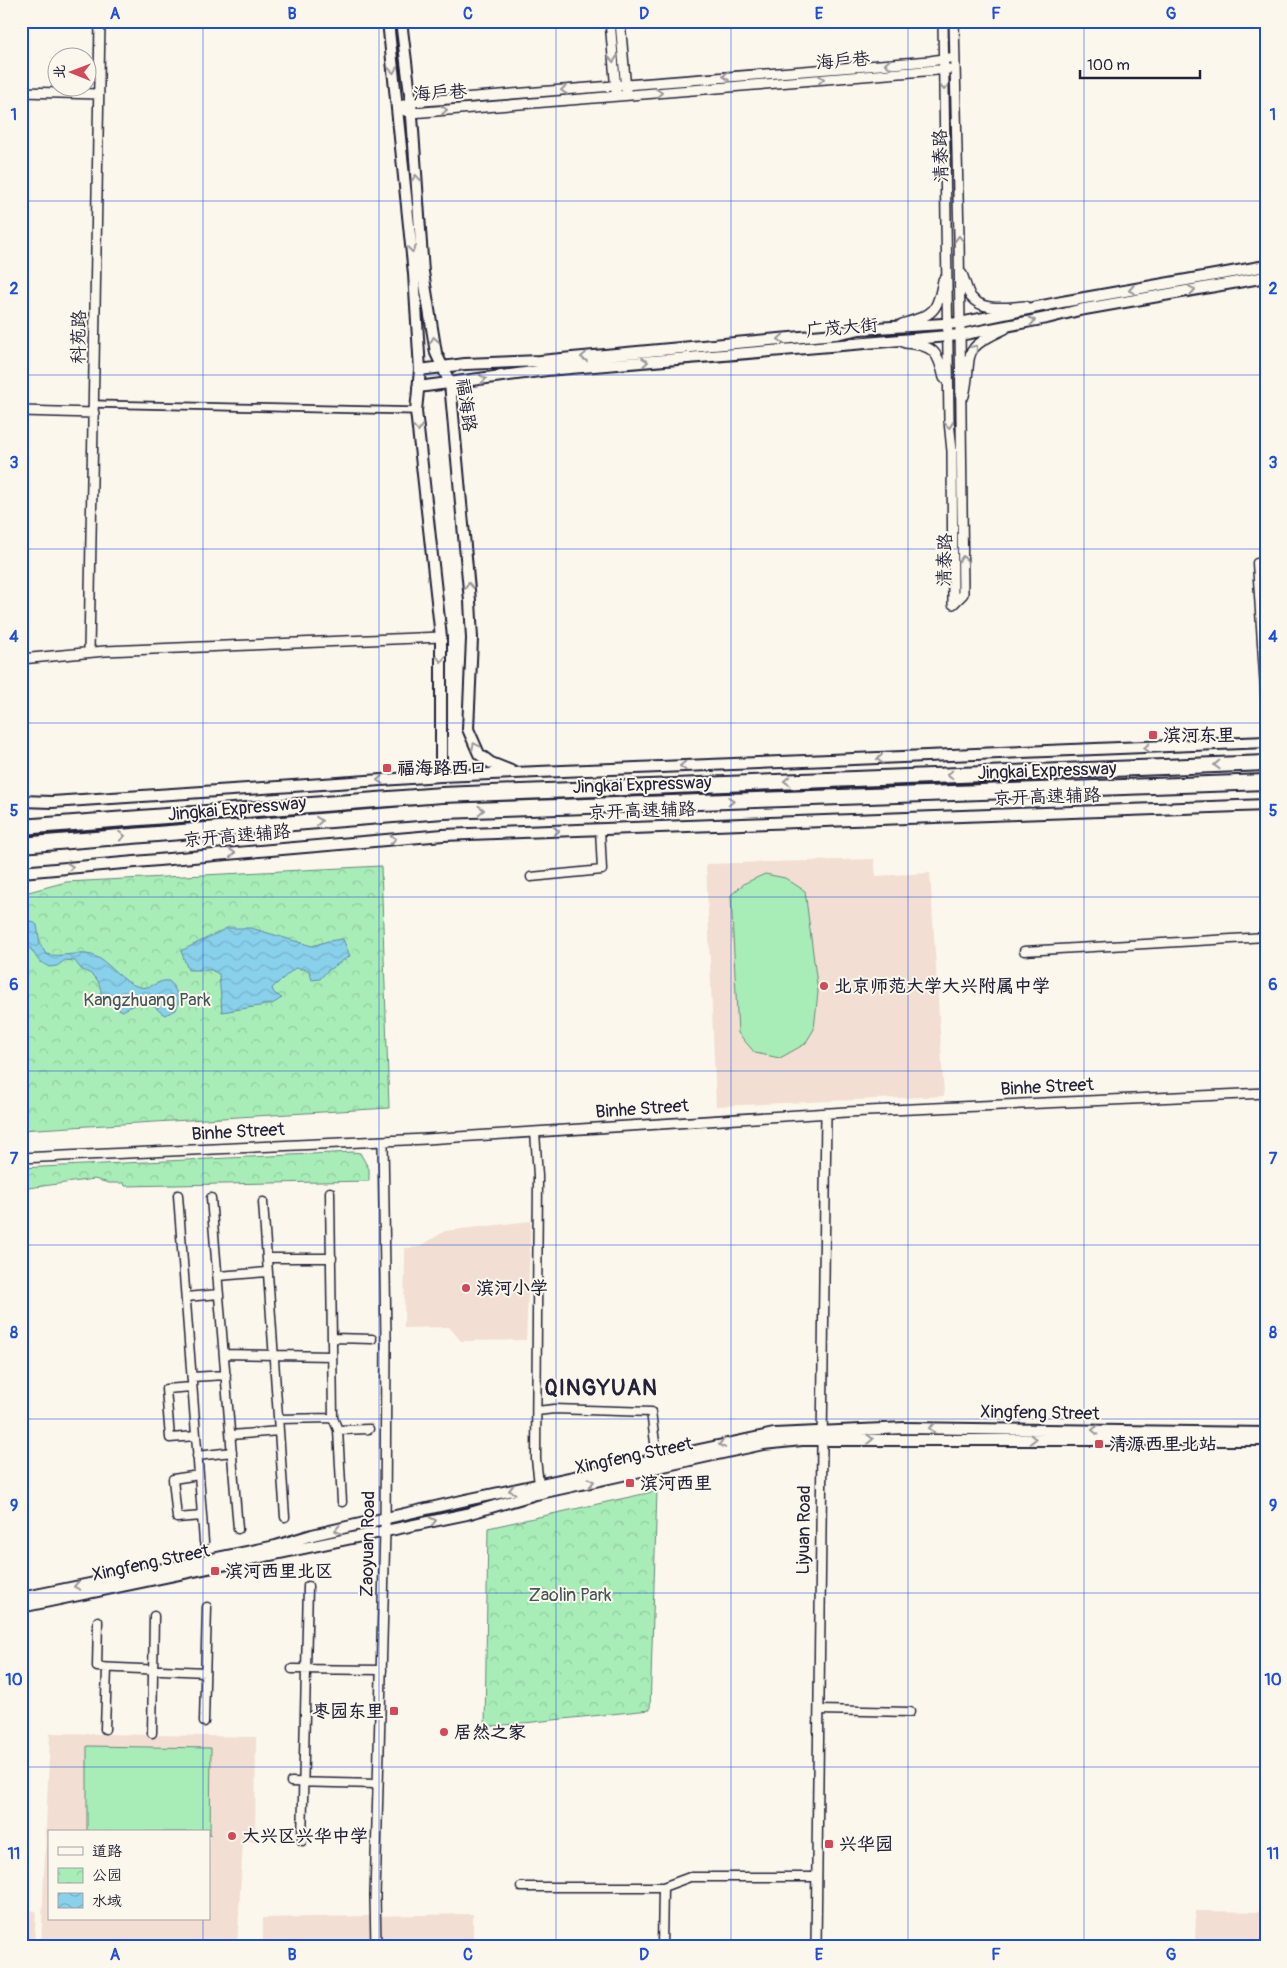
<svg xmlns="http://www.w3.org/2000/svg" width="1287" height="1968" font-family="Pangolin,'LXGW WenKai TC',sans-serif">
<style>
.built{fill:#f2ded2;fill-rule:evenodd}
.park{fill:url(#park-crowns);stroke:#65887a}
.garden{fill:#a8edb8;stroke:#65887a}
.water{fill:url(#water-waves);stroke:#608aa4}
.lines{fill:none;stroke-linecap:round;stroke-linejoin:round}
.pedestrian-casing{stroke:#22223b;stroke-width:9}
.minor-casing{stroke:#22223b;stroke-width:11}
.tertiary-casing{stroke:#22223b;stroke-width:12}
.secondary-casing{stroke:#22223b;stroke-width:14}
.motorway-casing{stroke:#22223b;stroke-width:18}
.pedestrian{stroke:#fbf7ec;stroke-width:5.5}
.minor{stroke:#fbf7ec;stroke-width:8}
.tertiary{stroke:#fbf7ec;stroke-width:9}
.secondary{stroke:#fbf7ec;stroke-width:10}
.motorway{stroke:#fbf7ec;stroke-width:14}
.oneway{stroke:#99979c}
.grid{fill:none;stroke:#1d4ed8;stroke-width:1;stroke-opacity:0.55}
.poi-dot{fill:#d1495b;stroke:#fbf7ec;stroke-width:2}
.labels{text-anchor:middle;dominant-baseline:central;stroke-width:4;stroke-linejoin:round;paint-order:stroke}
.street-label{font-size:18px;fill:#22223b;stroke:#fbf7ec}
.poi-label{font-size:18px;font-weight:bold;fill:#22223b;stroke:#fbf7ec;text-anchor:start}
.park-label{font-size:18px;fill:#44555a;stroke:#fbf7ec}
.district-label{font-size:22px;font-weight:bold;letter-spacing:1px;fill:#22223b;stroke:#fbf7ec}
.neatline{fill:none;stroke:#1d4ed8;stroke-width:2}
.grid-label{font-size:16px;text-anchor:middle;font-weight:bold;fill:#1d4ed8}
</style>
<defs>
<pattern id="park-crowns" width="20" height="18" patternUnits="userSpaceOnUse" patternTransform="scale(1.25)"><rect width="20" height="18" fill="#a8edb8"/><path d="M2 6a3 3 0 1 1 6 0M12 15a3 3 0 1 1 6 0" fill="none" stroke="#90cb9f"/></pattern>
<pattern id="water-waves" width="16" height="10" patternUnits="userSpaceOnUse" patternTransform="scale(1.25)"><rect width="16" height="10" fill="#89d0ea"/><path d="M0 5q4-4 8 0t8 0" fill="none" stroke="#76b2ca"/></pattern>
</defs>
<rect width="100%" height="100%" fill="#fbf7ec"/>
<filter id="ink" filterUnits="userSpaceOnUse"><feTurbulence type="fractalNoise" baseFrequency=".02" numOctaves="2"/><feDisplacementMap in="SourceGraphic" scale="10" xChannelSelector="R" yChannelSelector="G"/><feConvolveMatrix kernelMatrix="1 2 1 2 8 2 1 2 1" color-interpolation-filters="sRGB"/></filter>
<g filter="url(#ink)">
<path class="built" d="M874,859L876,876L930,873L944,1096L716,1106L706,864Z
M531,1221L526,1340L461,1341L449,1327L404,1328L405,1248L419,1247L445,1231Z
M50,1733L256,1737L255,1841H243L237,1947H41ZM49,1832H209V1919H49Z
M21,1910L36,1911L34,1947H21Z
M1196,1911L1266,1912V1947H1195Z
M473,1914V1947H263V1918Z"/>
<path class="park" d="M381,866L389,1108L21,1130V894L66,882Z
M353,1152L360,1153L369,1169V1181L125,1186L124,1183H109L94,1179L21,1189V1168Z
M657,1491L650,1710L485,1727L488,1528Z"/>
<path class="garden" d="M765,874L785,878L805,891L818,992L814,1029L805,1044L780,1058L755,1053L738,1033L731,895L745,883Z
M87,1746L211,1748L210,1835L209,1832H87Z"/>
<path class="water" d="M32,921L37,925L40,944L46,954C59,958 77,951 92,955C110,961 121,983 140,987C151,990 158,979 169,981C177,991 181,998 176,1010L165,1015C160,1013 159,1010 155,1007C145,1001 132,1005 123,1011L102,1001L100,997L101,990L98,981L91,974L81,969L75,961L65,960L57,966L49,967L39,961L26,942L21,940V922Z
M227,928H251L312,946L328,941L343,939L350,956L327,971L320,979L312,980L309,970L295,968L272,988L274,993L282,998L272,1004L222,1012L219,974L211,970H188L181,951Z"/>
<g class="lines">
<g class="pedestrian-casing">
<path id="pedestrian" d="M94,404L416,411"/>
</g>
<g class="minor-casing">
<path id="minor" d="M1257,563L1266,707
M531,877L602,870L600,829
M1024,951L1266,937
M535,1132L538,1176L536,1459L539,1484
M330,1192L333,1418L338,1430L342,1502
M178,1195L204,1542
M211,1198L238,1529
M263,1202L285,1517
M267,1258H332
M218,1276L267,1272
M186,1297L219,1294
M333,1338L372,1339
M224,1354L332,1356
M192,1377L226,1375
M192,1387L166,1389L170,1438L196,1436
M537,1411L554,1409L651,1412L657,1458
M278,1419L333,1418
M338,1430L369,1429
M231,1435L279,1431
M197,1456L232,1452
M199,1475L173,1479L177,1518L202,1516
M98,1621L97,1667L205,1672
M292,1669L382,1670
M819,1710L910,1712
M204,1722L207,1607
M105,1729L107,1668
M152,1733L154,1616
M291,1782L378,1784
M302,1841L308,1586
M521,1887H663L690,1877H817
M662,1947L663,1887"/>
</g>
<g class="tertiary-casing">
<path id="tertiary" d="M610,21L616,91
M620,21L626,90
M943,21L949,421L952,451L953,604
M21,92L99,94
M397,108L411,102L930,61L949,58
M397,108L411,113L949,69
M962,274C965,281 967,291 971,297C983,312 1008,307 1025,306
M902,324C933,314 937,314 943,280
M905,343C933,345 938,351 944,378
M964,396C974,353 957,351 1005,329
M21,411L94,413
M953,604L963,594L959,238L954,21
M89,652L100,21
M21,659L105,651L441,637
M21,1158L426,1139L846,1112L1266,1093
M376,1947L375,1896L385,1531L386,1339L383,1141
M816,1947L826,1113"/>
</g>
<g class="secondary-casing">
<path id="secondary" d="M388,21L414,274L420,370L416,411L441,637V776
M401,21L411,102L423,272L436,353L450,383L470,601L472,639L468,729L479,754L491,763L511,771
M420,370L465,364L540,361L724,344L835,334L859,329L960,323L1062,302L1266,266
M418,387L547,370L960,335L1047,318L1079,310L1266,277
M21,801L52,802L441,776L1266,742
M21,872L443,835L1266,805
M21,1598L276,1546L312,1535L466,1500L774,1434L905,1428L1266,1433
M21,1607L467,1514L536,1494L763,1444L802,1440H1266"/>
</g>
<g class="motorway-casing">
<path id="motorway" d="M21,827L442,795L1266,763
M21,845L443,811L1266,782"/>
</g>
<use href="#pedestrian" class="pedestrian"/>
<use href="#minor" class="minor"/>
<use href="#tertiary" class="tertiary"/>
<use href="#secondary" class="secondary"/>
<use href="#motorway" class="motorway"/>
</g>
<defs><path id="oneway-chevron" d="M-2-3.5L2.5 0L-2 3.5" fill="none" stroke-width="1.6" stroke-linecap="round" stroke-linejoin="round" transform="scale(1.25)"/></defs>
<g class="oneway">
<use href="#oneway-chevron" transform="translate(613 59) rotate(85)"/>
<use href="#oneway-chevron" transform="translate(888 64) rotate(176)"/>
<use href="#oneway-chevron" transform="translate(393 70) rotate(84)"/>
<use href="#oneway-chevron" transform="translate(726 76) rotate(176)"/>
<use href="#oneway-chevron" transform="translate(821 79) rotate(-5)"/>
<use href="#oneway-chevron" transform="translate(944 87) rotate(89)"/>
<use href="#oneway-chevron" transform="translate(564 90) rotate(175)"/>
<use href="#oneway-chevron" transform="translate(659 93) rotate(-5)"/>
<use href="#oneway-chevron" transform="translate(444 110) rotate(-5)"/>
<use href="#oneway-chevron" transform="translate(416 178) rotate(-94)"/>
<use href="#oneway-chevron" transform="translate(959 239) rotate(-91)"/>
<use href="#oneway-chevron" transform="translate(412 249) rotate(84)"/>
<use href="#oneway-chevron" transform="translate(1132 290) rotate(170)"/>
<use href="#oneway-chevron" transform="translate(1192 290) rotate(-10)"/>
<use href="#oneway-chevron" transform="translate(1032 321) rotate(-11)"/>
<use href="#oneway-chevron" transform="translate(781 339) rotate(175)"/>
<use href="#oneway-chevron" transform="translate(434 340) rotate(-99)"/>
<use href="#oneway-chevron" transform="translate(975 348) rotate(-49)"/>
<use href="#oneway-chevron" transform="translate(584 357) rotate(175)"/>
<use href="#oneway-chevron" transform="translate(645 362) rotate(-5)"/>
<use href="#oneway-chevron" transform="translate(483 379) rotate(-8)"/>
<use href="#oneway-chevron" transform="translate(949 425) rotate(85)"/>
<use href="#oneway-chevron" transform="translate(418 428) rotate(84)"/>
<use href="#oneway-chevron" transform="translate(963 559) rotate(-91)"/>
<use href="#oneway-chevron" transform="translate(469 586) rotate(-95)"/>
<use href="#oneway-chevron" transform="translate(441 659) rotate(90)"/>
<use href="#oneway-chevron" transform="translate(475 746) rotate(-115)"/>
<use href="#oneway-chevron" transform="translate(1147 748) rotate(178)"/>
<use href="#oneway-chevron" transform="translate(880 759) rotate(178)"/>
<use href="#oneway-chevron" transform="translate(1217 765) rotate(178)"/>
<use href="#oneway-chevron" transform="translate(683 766) rotate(178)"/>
<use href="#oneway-chevron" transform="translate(950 775) rotate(178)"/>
<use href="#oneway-chevron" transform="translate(380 780) rotate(176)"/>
<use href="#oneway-chevron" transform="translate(787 781) rotate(178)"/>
<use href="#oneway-chevron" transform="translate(731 801) rotate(-2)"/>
<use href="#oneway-chevron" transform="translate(481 810) rotate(-2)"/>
<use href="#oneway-chevron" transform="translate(319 821) rotate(-5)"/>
<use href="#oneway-chevron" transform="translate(556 831) rotate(-2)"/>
<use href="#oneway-chevron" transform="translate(122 836) rotate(-5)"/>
<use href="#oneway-chevron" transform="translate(393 839) rotate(-5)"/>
<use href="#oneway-chevron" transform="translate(232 853) rotate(-5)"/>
<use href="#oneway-chevron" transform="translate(70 867) rotate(-6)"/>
<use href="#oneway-chevron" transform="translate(932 1428) rotate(-179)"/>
<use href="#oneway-chevron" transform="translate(1095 1430) rotate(-179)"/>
<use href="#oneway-chevron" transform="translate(870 1439) rotate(-1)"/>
<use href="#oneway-chevron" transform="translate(1033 1439)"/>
<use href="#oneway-chevron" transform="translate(722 1444) rotate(169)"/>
<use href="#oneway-chevron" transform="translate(591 1482) rotate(-12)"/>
<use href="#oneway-chevron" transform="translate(512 1490) rotate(167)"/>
<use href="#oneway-chevron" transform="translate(433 1521) rotate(-12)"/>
<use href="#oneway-chevron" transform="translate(338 1530) rotate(168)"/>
<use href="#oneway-chevron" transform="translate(77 1586) rotate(169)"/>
</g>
</g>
<path class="grid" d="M203,21V1832M379,21V1947M556,21V1947M731,21V1947M908,21V1947M1084,21V1947M21,201H1266M21,375H1266M21,549H1266M21,723H1266M21,897H1266M21,1071H1266M21,1245H1266M21,1419H1266M21,1593H1266M21,1767H1266M203,1919V1947"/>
<g class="poi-dot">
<rect x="1148" y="730" width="10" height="10" rx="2.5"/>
<rect x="382" y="763" width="10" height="10" rx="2.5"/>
<circle cx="824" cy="986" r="5"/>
<circle cx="466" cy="1288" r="5"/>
<rect x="1094" y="1439" width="10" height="10" rx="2.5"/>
<rect x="625" y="1478" width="10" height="10" rx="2.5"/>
<rect x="210" y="1566" width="10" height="10" rx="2.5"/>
<rect x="389" y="1706" width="10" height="10" rx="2.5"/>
<circle cx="444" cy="1732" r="5"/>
<circle cx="232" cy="1836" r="5"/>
<rect x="824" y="1839" width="10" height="10" rx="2.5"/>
</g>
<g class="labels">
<g class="street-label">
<text transform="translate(843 61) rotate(-5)">海户巷</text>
<text transform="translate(440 93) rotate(-3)">海户巷</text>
<text transform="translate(941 156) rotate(-92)">清泰路</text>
<text transform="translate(842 328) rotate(-5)">广茂大街</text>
<text transform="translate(79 337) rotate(-89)">科苑路</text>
<text transform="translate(466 405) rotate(82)">福海路</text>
<text transform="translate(945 560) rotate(-89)">清泰路</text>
<text transform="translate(1047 771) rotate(-2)">Jingkai Expressway</text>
<text transform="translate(642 785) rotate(-2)">Jingkai Expressway</text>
<text transform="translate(1047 797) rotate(-2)">京开高速辅路</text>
<text transform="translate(237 809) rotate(-5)">Jingkai Expressway</text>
<text transform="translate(642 811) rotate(-2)">京开高速辅路</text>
<text transform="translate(237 836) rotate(-5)">京开高速辅路</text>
<text transform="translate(1047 1087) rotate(-3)">Binhe Street</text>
<text transform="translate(642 1109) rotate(-4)">Binhe Street</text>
<text transform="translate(238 1132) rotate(-3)">Binhe Street</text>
<text transform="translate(1040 1413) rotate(1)">Xingfeng Street</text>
<text transform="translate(634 1456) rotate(-12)">Xingfeng Street</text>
<text transform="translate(804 1530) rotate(-89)">Liyuan Road</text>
<text transform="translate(368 1544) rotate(-89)">Zaoyuan Road</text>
<text transform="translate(151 1563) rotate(-12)">Xingfeng Street</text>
</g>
<g class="poi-label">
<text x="1163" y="735">滨河东里</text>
<text x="397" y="768">福海路西口</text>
<text x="834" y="986">北京师范大学大兴附属中学</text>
<text x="476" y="1288">滨河小学</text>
<text x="1109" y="1444">清源西里北站</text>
<text x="640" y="1483">滨河西里</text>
<text x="225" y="1571">滨河西里北区</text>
<text x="384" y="1711" text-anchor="end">枣园东里</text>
<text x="454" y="1732">居然之家</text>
<text x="242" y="1836">大兴区兴华中学</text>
<text x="839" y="1844">兴华园</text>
</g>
<g class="park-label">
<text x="147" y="1000">Kangzhuang Park</text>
<text x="570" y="1595">Zaolin Park</text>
</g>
<g class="district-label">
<text x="601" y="1388">QINGYUAN</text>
</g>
</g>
<rect width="1287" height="1968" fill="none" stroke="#fbf7ec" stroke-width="55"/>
<rect x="48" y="1830" width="162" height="90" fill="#fbf7ec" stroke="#a4a2a5"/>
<rect x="58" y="1847" width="25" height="8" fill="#fbf7ec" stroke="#a4a2a5"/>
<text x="92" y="1856" font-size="15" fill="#22223b">道路</text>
<rect x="58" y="1868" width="25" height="15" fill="url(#park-crowns)" stroke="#a4a2a5"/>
<text x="92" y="1880" font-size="15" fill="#22223b">公园</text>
<rect x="58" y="1893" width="25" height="15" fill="url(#water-waves)" stroke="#a4a2a5"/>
<text x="92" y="1906" font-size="15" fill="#22223b">水域</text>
<g transform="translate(72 72) rotate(271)"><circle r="24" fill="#fbf7ec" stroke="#a4a2a5"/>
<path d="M0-4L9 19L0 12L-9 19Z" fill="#d1495b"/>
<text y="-8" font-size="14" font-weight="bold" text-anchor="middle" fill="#22223b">北</text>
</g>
<path d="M1080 70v8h120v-8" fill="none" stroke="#22223b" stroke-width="2.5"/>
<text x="1087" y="70" font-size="15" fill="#22223b" stroke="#fbf7ec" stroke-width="4" paint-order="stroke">100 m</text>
<rect x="28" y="28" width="1232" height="1912" class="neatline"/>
<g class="grid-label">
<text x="115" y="19">A</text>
<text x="292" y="19">B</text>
<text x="468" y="19">C</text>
<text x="644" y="19">D</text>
<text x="819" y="19">E</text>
<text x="996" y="19">F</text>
<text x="1171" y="19">G</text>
<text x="14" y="120">1</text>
<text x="1273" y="120">1</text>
<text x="14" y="294">2</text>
<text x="1273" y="294">2</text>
<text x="14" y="468">3</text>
<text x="1273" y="468">3</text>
<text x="14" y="642">4</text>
<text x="1273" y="642">4</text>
<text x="14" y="816">5</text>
<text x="1273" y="816">5</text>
<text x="14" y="990">6</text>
<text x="1273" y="990">6</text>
<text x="14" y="1164">7</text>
<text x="1273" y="1164">7</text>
<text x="14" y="1338">8</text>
<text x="1273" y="1338">8</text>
<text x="14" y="1511">9</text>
<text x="1273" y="1511">9</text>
<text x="14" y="1685">10</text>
<text x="1273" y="1685">10</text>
<text x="14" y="1859">11</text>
<text x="1273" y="1859">11</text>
<text x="115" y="1960">A</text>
<text x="292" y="1960">B</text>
<text x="468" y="1960">C</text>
<text x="644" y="1960">D</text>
<text x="819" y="1960">E</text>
<text x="996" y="1960">F</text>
<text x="1171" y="1960">G</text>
</g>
</svg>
